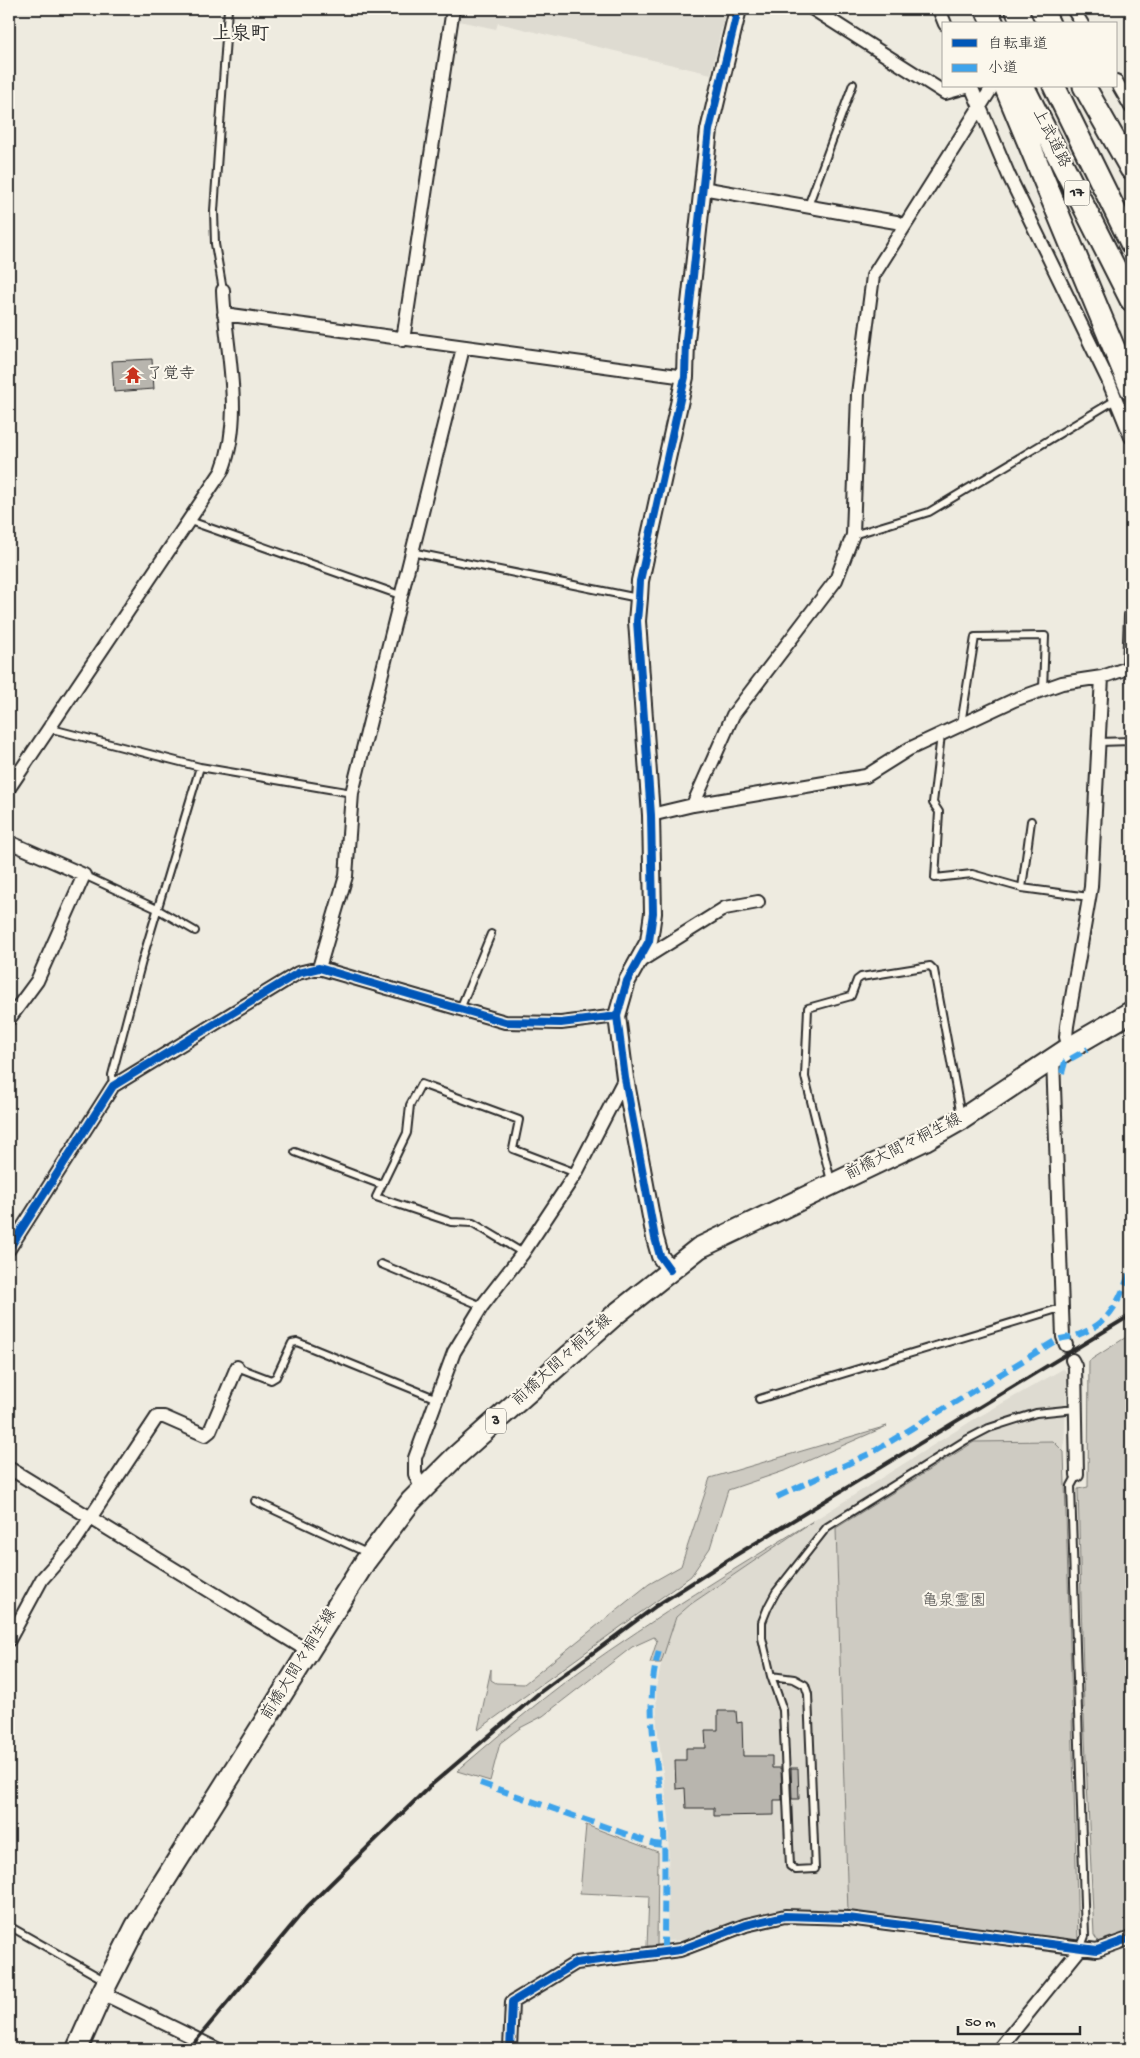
<svg xmlns="http://www.w3.org/2000/svg" width="1140" height="2058" font-family="'Gochi Hand','Klee One',sans-serif">
<style>
.built{fill:#dedbd1}
.green{fill:#cecbc2;stroke:#7c7b76}
.building{fill:#b8b5ae;stroke:#2b2b2b}
.lines{fill:none;stroke-linecap:round;stroke-linejoin:round}
.service-casing{stroke:#2b2b2b;stroke-width:10}
.minor-casing{stroke:#2b2b2b;stroke-width:16}
.tertiary-casing{stroke:#2b2b2b;stroke-width:20}
.primary-casing{stroke:#2b2b2b;stroke-width:24}
.trunk-casing{stroke:#2b2b2b;stroke-width:25}
.service{stroke:#fbf7ec;stroke-width:6}
.minor{stroke:#fbf7ec;stroke-width:12}
.tertiary{stroke:#fbf7ec;stroke-width:16}
.primary{stroke:#fbf7ec;stroke-width:20}
.trunk{stroke:#fbf7ec;stroke-width:21}
.rail{stroke:#2b2b2b;stroke-width:4}
.quiet{stroke:#3ea3eb;stroke-width:6;stroke-dasharray:12 6;stroke-linecap:butt}
.cycleway-casing{stroke:#fbf7ec;stroke-width:11}
.cycleway{stroke:#0057b8;stroke-width:8}
.labels{text-anchor:middle;dominant-baseline:central;stroke-width:4.5;stroke-linejoin:round;paint-order:stroke}
.shield{fill:#fbf7ec;stroke:#696865;stroke-width:1}
.shield-label{font-size:15px;font-weight:bold;fill:#2b2b2b}
.street-label{font-size:16px;fill:#2b2b2b;stroke:#fbf7ec}
.poi-label{font-size:16px;fill:#2b2b2b;stroke:#fbf7ec;text-anchor:start}
.park-label{font-size:16px;fill:#545351;stroke:#fbf7ec}
.quarter-label{font-size:19px;font-weight:bold;fill:#2b2b2b;stroke:#fbf7ec}
</style>
<rect width="100%" height="100%" fill="#eeebe0"/>
<filter id="ink" filterUnits="userSpaceOnUse"><feTurbulence type="fractalNoise" baseFrequency=".02" numOctaves="2"/><feDisplacementMap in="SourceGraphic" scale="10" xChannelSelector="R" yChannelSelector="G"/><feConvolveMatrix kernelMatrix="1 2 1 2 8 2 1 2 1" color-interpolation-filters="sRGB"/></filter>
<g filter="url(#ink)">
<path class="built" d="M456,9H726L711,74L498,23L496,29L454,20Z
M1063,1369L1067,1372L1064,1451L1053,1441L836,1528L848,1913L789,1912L689,1940L667,1941L669,1818L657,1726L656,1688L666,1642L676,1617L691,1604L813,1521L973,1420Z"/>
<path class="green" d="M1131,1334V1929L1113,1939L1099,1943L1094,1935L1084,1715H1072L1078,1941L1072,1944L981,1929L848,1913L836,1528L974,1442L1053,1441L1064,1452L1072,1708H1084L1078,1489L1088,1487L1089,1361Z
M887,1426L787,1470L728,1490L710,1548L691,1576L478,1730L491,1669V1680L496,1683L524,1684L649,1584L681,1566L710,1478Z
M813,1521L691,1604L676,1617L661,1663H650L657,1641L654,1637L632,1647L543,1716L520,1728L500,1743L490,1781L457,1771C497,1737 537,1702 580,1671C656,1617 734,1569 813,1521Z
M586,1825L658,1852L657,1947L647,1946L649,1896L580,1893Z"/>
<path class="building" d="M152,359L154,389L114,392L112,361Z
M718,1711H736L737,1723L742,1722L743,1756H772V1768H781L782,1800H774V1815L714,1816V1808H686L685,1788L676,1789L675,1760H686V1748H706L705,1730H718Z
M791,1768H798L799,1799H792Z"/>
<g class="lines">
<g class="service-casing">
<path id="service" d="M808,206L853,84
M223,290L215,244L214,211L228,9
M190,521L400,595
M853,535L929,512L1117,399
M411,552L638,598
M961,724L975,637L1045,636L1043,689
M48,728L200,767L352,793
M941,735L933,803L939,812L935,878L972,874L1022,888L1089,897
M1099,742L1131,741
M84,875L157,909L195,931
M1022,888L1031,821
M460,1009L491,934
M113,1086L112,1075L142,961L200,767
M295,1152L382,1185
M831,1181L805,1077L808,1008L851,996L857,980L861,977L930,966L934,970L961,1116
M523,1253L473,1223L451,1222L376,1197L407,1133L410,1105L421,1084L519,1120L513,1149L576,1173
M381,1264L482,1306
M237,1367L271,1380L276,1377L292,1343L297,1342L437,1399
M759,1399L1054,1310H1062
M1077,1475L1071,1486L1085,1936L1080,1949
M255,1501L367,1553
M771,1676L794,1679L805,1685L808,1694L815,1869L796,1870L790,1866L783,1710L771,1676L762,1638V1622L768,1607L776,1592L827,1527L966,1440L989,1428L1036,1413L1076,1409
M9,1926L106,1981"/>
</g>
<g class="minor-casing">
<path id="minor" d="M813,9L945,93L970,86
M939,9L945,24
M1073,9L1082,24
M1116,81L1131,107
M971,86L1009,176L1108,380L1131,437
M702,188L896,222L904,226
M224,314L685,377
M403,340L453,9
M9,788L222,471C245,414 225,348 223,290
M693,805L733,715L836,580L853,535L858,394L873,276L991,89
M651,815L693,805L866,776L909,749L1014,700L1062,683L1102,677L1125,669L1129,665L1131,616
M9,842L84,875L37,981L9,1019
M637,963L725,908L758,902
M319,968L346,876L352,793L463,348
M1069,1048L1066,1037L1067,1026L1091,887L1102,677
M1053,1059L1063,1337L1066,1345
M9,1249L113,1086L298,973L319,968L505,1022L561,1023L617,1016
M1072,1360L1075,1366L1077,1475
M9,1468L308,1651
M422,1490L415,1474V1458L454,1352L482,1306L523,1253L576,1173L625,1078
M9,1640L42,1579L73,1544L157,1417H164L205,1435L210,1431L237,1367
M102,1993L217,2049
M510,2049L512,2002L576,1963L680,1950L746,1925L785,1916L848,1918L1097,1950L1131,1938
M999,2049L1080,1949"/>
</g>
<g class="tertiary-casing">
<path id="tertiary" d="M670,1270L660,1256L655,1238L625,1078L617,1016L627,981L649,941L653,913L651,815L637,621L639,598L640,581L685,377L686,340L709,130L738,9"/>
</g>
<g class="primary-casing">
<path id="primary" d="M77,2049L102,1993L136,1926L365,1562L411,1501L454,1458L616,1314L699,1248L925,1140L962,1119L1069,1048L1131,1012"/>
</g>
<g class="trunk-casing">
<path id="trunk" d="M986,9L993,24
M1016,9L1023,24
M1041,9L1049,24
M1005,86L1131,389
M1023,86L1131,300
M1054,86L1131,243
M1084,86L1131,169"/>
</g>
<use href="#service" class="service"/>
<use href="#minor" class="minor"/>
<use href="#tertiary" class="tertiary"/>
<use href="#primary" class="primary"/>
<use href="#trunk" class="trunk"/>
<path class="rail" d="M189,2049L307,1907L429,1787L539,1693L656,1606L731,1558L1131,1315"/>
<path class="quiet" d="M1062,1073L1065,1062L1088,1049
M777,1497L873,1452L1055,1341C1063,1337 1070,1338 1078,1335C1113,1321 1117,1303 1131,1271
M659,1651C641,1712 661,1769 664,1830C665,1871 664,1912 664,1953
M480,1783L654,1844L664,1845"/>
<g class="cycleway-casing">
<path id="cycleway" d="M9,1249L113,1086L298,973L319,968L505,1022L561,1023L617,1016
M670,1270L660,1256L655,1238L625,1078L617,1016L627,981L649,941L653,913L651,815L637,621L639,598L640,581L685,377L686,340L709,130L738,9
M510,2049L512,2002L576,1963L680,1950L746,1925L785,1916L848,1918L1097,1950L1131,1938"/>
</g>
<use href="#cycleway" class="cycleway"/>
</g>
</g>
<defs>
<g id="temple-bare" transform="scale(1.35)"><path d="M0-6L5-2H3V0L6.5 2.5H4V6H1.5V3h-3V6H-4V2.5H-6.5L-3 0V-2H-5Z" fill="#c8321e" stroke="#fbf7ec" stroke-width="2.5" paint-order="stroke"/></g>
</defs>
<g fill-rule="evenodd">
<use href="#temple-bare" x="133" y="375"/>
</g>
<g class="labels">
<g class="shield">
<rect x="1064.5" y="180.5" width="25" height="25" rx="4"/>
<rect x="486" y="1408.5" width="20" height="25" rx="4"/>
</g>
<g class="shield-label">
<text x="1077" y="193">17</text>
<text x="496" y="1421">3</text>
</g>
<g class="street-label">
<text transform="translate(1050 139) rotate(63)">上武道路</text>
<text transform="translate(904 1148) rotate(-27)">前橋大間々桐生線</text>
<text transform="translate(563 1361) rotate(-42)">前橋大間々桐生線</text>
<text transform="translate(300 1665) rotate(-58)">前橋大間々桐生線</text>
</g>
<g class="poi-label">
<text x="147" y="375">了覚寺</text>
</g>
<g class="park-label">
<text x="954" y="1602">亀泉霊園</text>
</g>
<g class="quarter-label">
<text x="241" y="35">上泉町</text>
</g>
</g>
<rect width="1140" height="2058" fill="none" stroke="#fbf7ec" stroke-width="30"/>
<rect x="15" y="15" width="1110" height="2028" fill="none" stroke="#2b2b2b" stroke-width="2" filter="url(#ink)"/>
<rect x="942" y="22" width="175" height="65" fill="#fbf7ec" stroke="#a8a59f"/>
<rect x="952" y="39" width="25" height="8" fill="#0057b8" stroke="#a8a59f"/>
<text x="988" y="48" font-size="15" fill="#2b2b2b">自転車道</text>
<rect x="952" y="64" width="25" height="8" fill="#3ea3eb" stroke="#a8a59f"/>
<text x="988" y="72" font-size="15" fill="#2b2b2b">小道</text>
<path d="M958 2026v8h122v-8" fill="none" stroke="#2b2b2b" stroke-width="2.5"/>
<text x="965" y="2026" font-size="15" fill="#2b2b2b" stroke="#fbf7ec" stroke-width="4" paint-order="stroke">50 m</text>
</svg>
